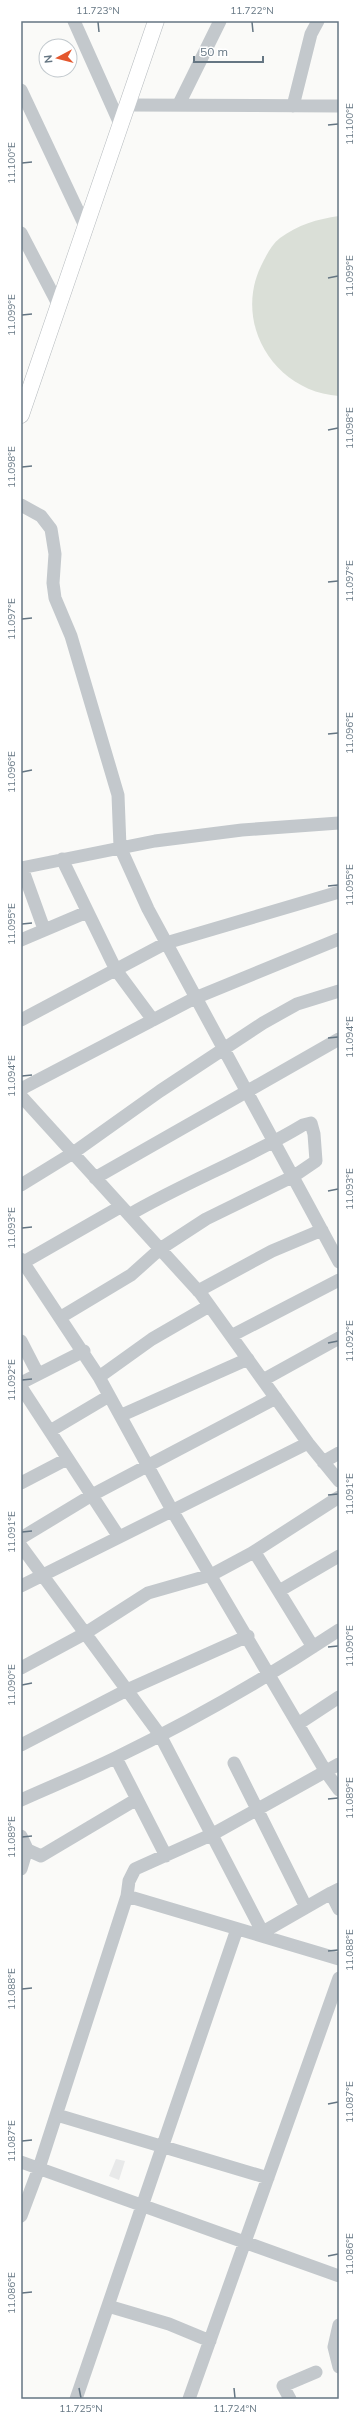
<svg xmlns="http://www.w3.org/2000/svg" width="360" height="2420" font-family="Mulish,sans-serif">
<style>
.built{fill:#e8e9e9}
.garden{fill:#dadfd7}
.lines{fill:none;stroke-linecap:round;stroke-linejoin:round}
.major-casing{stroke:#b5babe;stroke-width:17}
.minor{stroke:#c3c8cc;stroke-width:13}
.major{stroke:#fff;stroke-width:16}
.ticks{fill:none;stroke:#657683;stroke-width:1.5}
.neatline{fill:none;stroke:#657683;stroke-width:1.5}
.ticks-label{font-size:10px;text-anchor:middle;fill:#657683}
</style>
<rect width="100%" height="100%" fill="#fafaf8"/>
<path class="built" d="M116,2159L125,2161L119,2180L109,2176Z"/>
<path class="garden" d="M339,216V396C275,392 233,324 261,266C266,256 271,245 280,238C298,225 317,219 339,216Z"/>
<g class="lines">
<g class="major-casing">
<path id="major" d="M21,415L156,21"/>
</g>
<path class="minor" d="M74,21L121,126
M21,90L85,226
M179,104L220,21
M129,105L339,106
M293,106L311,34L318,21
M21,233L58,304
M21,505L41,516L51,529L55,554L53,583L55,598L71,636L118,795L120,847L148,909L339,1262
M62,859L116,970L153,1020
M21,868L155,841L242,830L339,823
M22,868L44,929
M21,940L87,912
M21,1020L166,943L339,892
M21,1089L195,998L339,939
M21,1096L201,1294L308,1443L339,1481
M95,1178L339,1039
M21,1185L73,1153L160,1091L263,1023L297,1004L339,991
M21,1259L99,1377L173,1512L326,1772L339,1790
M24,1262L120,1207
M198,1291L272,1251L322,1230
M61,1317L131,1275L160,1249L206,1219L294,1176L316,1161L314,1134L311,1123L303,1125C247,1159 185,1182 129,1215
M231,1336L339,1280
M21,1341L38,1374
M99,1377L152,1339L209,1306
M263,1380L339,1338
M21,1383L84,1351
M21,1387L119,1537
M122,1415L248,1359
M50,1431L109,1396
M323,1462L339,1453
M21,1483L67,1459
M21,1538L92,1495L276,1398
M21,1546L160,1735L265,1937
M252,1553L257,1556L313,1647
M21,1586L308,1443
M279,1591L339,1556
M21,1668L84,1634L148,1593L211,1575L252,1553L339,1497
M298,1724L339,1697
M21,1745L127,1690L248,1636
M116,1758L166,1856
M234,1763L306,1907
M21,1800C52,1786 84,1773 115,1758C192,1721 268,1677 339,1630
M21,1836L27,1849L21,1869
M21,1847L41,1856L137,1799
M339,1889L331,1893L339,1909
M127,1896L339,1959
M263,1932L331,1893
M57,2115L268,2178
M21,2162L339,2276
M21,2216L39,2168L127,1896L129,1881L135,1869L213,1834L339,1764
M108,2306L169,2324L210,2341
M339,2325L334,2347L339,2367
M76,2399L237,1929
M189,2399L339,1978
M290,2399L283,2386L316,2372"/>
<use href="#major" class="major"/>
</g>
<path class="ticks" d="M98,22L99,32M252,22L253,32M328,125L338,124M22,163L32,162M328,278L338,276M22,315L32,314M328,430L338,428M22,467L32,466M328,582L338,581M22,619L32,618M328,734L338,733M22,772L32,770M328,886L338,885M22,924L32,923M328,1038L338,1037M22,1076L32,1075M328,1191L338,1189M22,1228L32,1227M328,1343L338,1341M22,1380L32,1379M328,1495L338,1494M22,1532L32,1531M328,1647L338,1646M22,1685L32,1683M328,1799L338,1798M22,1837L32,1836M328,1951L338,1950M22,1989L32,1988M328,2104L338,2102M22,2141L32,2140M328,2256L338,2254M22,2293L32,2292M79,2388L81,2398M234,2388L235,2398"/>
<rect width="360" height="2420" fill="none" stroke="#ffffff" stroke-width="44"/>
<g transform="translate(58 58) rotate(263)"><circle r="19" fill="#ffffff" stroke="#c1c8cd"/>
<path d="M0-3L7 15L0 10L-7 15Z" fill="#e4572e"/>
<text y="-6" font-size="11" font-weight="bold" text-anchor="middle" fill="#657683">N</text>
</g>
<path d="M194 56v6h69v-6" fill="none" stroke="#657683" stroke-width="2"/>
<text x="200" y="56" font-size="12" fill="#657683" stroke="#ffffff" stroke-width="3" paint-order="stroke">50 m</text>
<rect x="22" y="22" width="316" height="2376" class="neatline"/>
<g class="ticks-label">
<text x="98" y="14">11.723°N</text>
<text x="252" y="14">11.722°N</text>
<text transform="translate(349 124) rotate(-90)" y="4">11.100°E</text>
<text transform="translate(11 163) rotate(-90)" y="4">11.100°E</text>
<text transform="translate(349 276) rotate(-90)" y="4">11.099°E</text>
<text transform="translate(11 315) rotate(-90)" y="4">11.099°E</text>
<text transform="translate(349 428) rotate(-90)" y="4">11.098°E</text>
<text transform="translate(11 467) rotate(-90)" y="4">11.098°E</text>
<text transform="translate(349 581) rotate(-90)" y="4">11.097°E</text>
<text transform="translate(11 619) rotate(-90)" y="4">11.097°E</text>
<text transform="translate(349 733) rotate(-90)" y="4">11.096°E</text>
<text transform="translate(11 772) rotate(-90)" y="4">11.096°E</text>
<text transform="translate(349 885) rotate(-90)" y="4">11.095°E</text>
<text transform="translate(11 924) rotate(-90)" y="4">11.095°E</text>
<text transform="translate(349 1037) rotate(-90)" y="4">11.094°E</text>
<text transform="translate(11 1076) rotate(-90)" y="4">11.094°E</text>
<text transform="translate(349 1189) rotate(-90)" y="4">11.093°E</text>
<text transform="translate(11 1228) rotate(-90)" y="4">11.093°E</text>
<text transform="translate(349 1341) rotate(-90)" y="4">11.092°E</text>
<text transform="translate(11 1380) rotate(-90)" y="4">11.092°E</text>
<text transform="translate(349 1494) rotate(-90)" y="4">11.091°E</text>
<text transform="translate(11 1532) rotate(-90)" y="4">11.091°E</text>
<text transform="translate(349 1646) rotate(-90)" y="4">11.090°E</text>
<text transform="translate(11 1685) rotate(-90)" y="4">11.090°E</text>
<text transform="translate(349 1798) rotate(-90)" y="4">11.089°E</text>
<text transform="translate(11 1837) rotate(-90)" y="4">11.089°E</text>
<text transform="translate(349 1950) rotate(-90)" y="4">11.088°E</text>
<text transform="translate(11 1989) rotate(-90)" y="4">11.088°E</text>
<text transform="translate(349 2102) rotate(-90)" y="4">11.087°E</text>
<text transform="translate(11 2141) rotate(-90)" y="4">11.087°E</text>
<text transform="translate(349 2254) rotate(-90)" y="4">11.086°E</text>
<text transform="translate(11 2293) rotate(-90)" y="4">11.086°E</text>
<text x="81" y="2412">11.725°N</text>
<text x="235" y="2412">11.724°N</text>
</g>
</svg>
